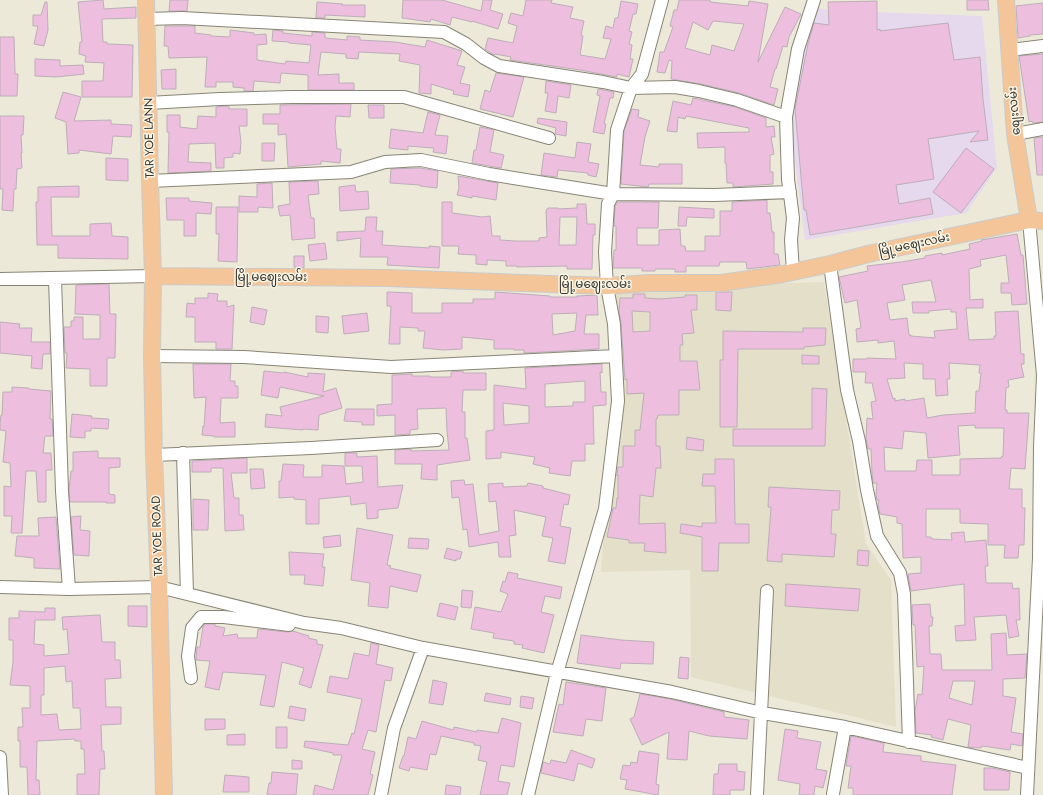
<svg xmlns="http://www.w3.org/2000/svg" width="1043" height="795" font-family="Jost,'Noto Sans Myanmar',sans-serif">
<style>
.commercial{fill:#e6d9ed}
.built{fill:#e4dfc8}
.building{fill:#eebedf;stroke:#bcaeb8;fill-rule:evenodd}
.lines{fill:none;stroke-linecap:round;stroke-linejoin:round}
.minor-casing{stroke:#888577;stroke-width:14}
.major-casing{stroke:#cbcbc9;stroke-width:18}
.minor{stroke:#fff;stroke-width:12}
.major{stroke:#f4c599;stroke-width:16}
.labels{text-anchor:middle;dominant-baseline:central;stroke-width:3;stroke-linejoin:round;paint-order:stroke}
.street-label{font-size:12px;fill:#383731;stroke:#f9f6e6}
</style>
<rect width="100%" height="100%" fill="#ece9d9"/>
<path class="commercial" d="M816,8L840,12H876L982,16L997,168L966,213L805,240L791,129L789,78Z"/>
<path class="built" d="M824,282L866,544L891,580L896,727L691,677L690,570L601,572L616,366V288Z"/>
<path class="building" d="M103,0L104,9L136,7V18L102,19L103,42H107V44L133,45L132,97H82V81H103L104,63L85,62L86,56L79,54L80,42H82L78,2Z
M170,0H188L187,11H169Z
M403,0H442L481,11L483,0H492L490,10L503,14L498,29L472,21V22L452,17L450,25L431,19L430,22L402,18Z
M526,0H552L551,3L573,7L570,18L584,21L581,35L583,36L580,55L605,59L611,39L603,38L606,26L613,28L615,18H618L621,1L638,4L636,14H633L629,31L632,32L629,44L632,45L630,59H633L629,77L617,74V77L580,70L510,60L511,57L495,54L494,55L485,49L488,38L513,43L517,26L508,23L511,13L523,16Z
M679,0H710V2L748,6L749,1L768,4L758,62L785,7L801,14L789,37L787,47L783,46L776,69H775L770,87L778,89L774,105L739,93L701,84L671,79L672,61L669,60L665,73L657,72L660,52H664L673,27L670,26L674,10H677ZM713,21L744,24L734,51L712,45L710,55L685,48L693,22L708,30Z
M967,0H988L989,10H967Z
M877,1V30L880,29V31L948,23L954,60L980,57L983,99L988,140L970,142L979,131L928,139L934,179L896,185L899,204L930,198L933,214L810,235L806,210H804L795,109L808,44L814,23L829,25L828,2Z
M45,2H47L48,30L44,46L34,44L38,26H33V15H41Z
M317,2L343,4L342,5H365V17L325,15V18H316Z
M1043,3V34L1030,35V36L1018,38L1016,6Z
M165,26H195V33L211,35V36L230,37V30L254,33V35L266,34L267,44L257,45V60L285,64L286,61L309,63L311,45L289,43V42L272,41L273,30L283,31V33L312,36V32L325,33V38L347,40V36L360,37V40L395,42L425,47L427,40L462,51L457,65L465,67L460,83L470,85L468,97L453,94L454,91L431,84V94L419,93L420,65L399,61L400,54L359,52L358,59L346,58V54L321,52L318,75L339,74V83H354V90H308V75L281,73L280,83L254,81L253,91H244V88L233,87V82H216V87H205L207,57L169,58L168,46H164Z
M0,37H14L15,74H18L17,96H0Z
M1043,54V122L1033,123L1032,121L1029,122L1019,56Z
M35,59L60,60V66L83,65L84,74L56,77L35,76Z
M176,69V89H162L161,70Z
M496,73L524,77L513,117L480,109L485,90L490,92Z
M546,81L571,85L569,98L558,96L556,113L545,111L548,93H545Z
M598,89L614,92L613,98H610L604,124H606L604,134L593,132L600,96L597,95Z
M63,92L81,97L74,121L111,120V124L132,125L131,137L113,136L111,154L79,150V153L68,154L66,122L55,118Z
M693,98L735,107L766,118V127L774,126L775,137H771L774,154L770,155V172H773V184L733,187V183H727L726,163H725V147L698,148L697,133L749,132V128L686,116L685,119L678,117L677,132L667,131L673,101L691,105Z
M351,104L350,117L336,116L335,127L337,149H341L340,163L321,161V164L288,167L286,134L278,135V124H263V114H280V105Z
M368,105H384V118H369Z
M229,106V109H247V126H239L241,142L240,154L233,153V157L224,158V168H216L215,143L189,144L188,162L211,163V171L168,173L169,132H167V115H180V127L197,129L198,116L216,117V107Z
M632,109L639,110L638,117L650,121L645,137L640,165L659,167V164H682V184H649L648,187L621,184L624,131Z
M428,112L440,115L435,135L448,136L446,154L433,152L434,148L408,146V150L389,148L391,129L423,133Z
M0,116H24L23,135H21L22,153H21L22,168L17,169L16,189H14L13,211L2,210L3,189H0Z
M538,118L567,122L566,136L555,134L556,128L537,123Z
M480,127L494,130L490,152L504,155L501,168L472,163L474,150H476Z
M1043,137V175H1037L1034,138Z
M577,142L591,144L588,162L599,164L596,177L588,175V173L558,170L557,177L541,175L544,153L575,158Z
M262,143H275L274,161H262Z
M966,148L994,169L961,213L933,192Z
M106,158L128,159V181L106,180Z
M420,168L438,171L437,188L420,186V185L390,183L391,169Z
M458,176L498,183L496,200L472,196V198L457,195L459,188Z
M318,181L319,194L308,195L311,218H314L315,238L292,240L290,215L280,216L278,206L290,204L289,182Z
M272,183L273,208L258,207V212H239V196L257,197V184Z
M355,185L356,192L368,191L369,209L340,211L339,187Z
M79,186V197H51L52,236H90V224L111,223L112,236L128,237V259L58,258V245H37L36,202H38V187Z
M166,198H189V201L212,203L211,214L196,213V236H184V220H167Z
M767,200V213H770L772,232H774V254H778L780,265L747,269L746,262H720L719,266H686V272H675V269H655V271H642V268H613L614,250H616V226H614L615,206L618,202H659L658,228H637V245H659V230L680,229L681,246H685L686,251H705V236H720V211H732V202Z
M442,202H452V213L482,217L490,216L492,236H500V240L515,241H539V238L547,237L546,210L548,208H558V209L577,208V204H586L587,224H595V235H593L592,269H567V266L517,267V266H506V261L487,260V265L476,264V255L458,254L459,246H442ZM560,217H577L576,245H559Z
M216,207H238L237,262L218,261L219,234H216Z
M679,207L714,209V218L687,217L686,226H678Z
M366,217H377L376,231H383L382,245L429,248V246L440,247L439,268L387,265L388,257H360L361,238L337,241V232L365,231Z
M1017,234L1021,255H1023L1027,304L1012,305L1011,293H1001V283H1009L1006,255L980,260L981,266L969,269L970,300L983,299V308H966L969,340L994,339V336H996L995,312L1018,311L1021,354H1024V364H1021L1024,377L1008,380L1009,387L1006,388L1005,410H1007V413H1029L1025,469L1011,468L1009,489H1022V508H1025L1024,545H1019L1018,558H1004L1005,545H988V524L960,523V509H926V537H931L932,539L952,540L951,533L964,532L965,542L986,540L988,566H985L986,583H1012L1013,589L1019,588L1020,620H1016L1019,636L1009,638L1006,615L974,617L976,640L956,641L955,626L965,625L964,584L911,591L908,574L921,573V557L903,558L902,524L897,523V517L880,514L878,505L879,500H877L876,494L877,483H873L872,472L871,449H868L866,439L867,418L873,419L871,402L876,401L872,383H865L866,372H853V359H867V358L896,359L894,341L878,343V340L857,342L856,329L861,328L857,300L845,303L839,277L868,271L867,266L901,262L925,258V256L942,253V255L970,249L969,244L982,241L981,240ZM931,280L936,302H912L913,313H929V311L951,309V312H956L957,329L934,331L935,338L911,336V335H909L907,318L890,320L887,303L905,300L902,285ZM904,363L923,364V379H935L936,396L948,395L947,379H950L949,363L980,365L979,373H981L979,391H976L975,413L943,415L927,418L924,398L905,401V399L895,401V398L893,399L887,379L905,378ZM975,425V428H1004L1003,456L1001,457V458L960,459V475H932V460H917L916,471H885L884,447L902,449L904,431L926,433L928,458L960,455L958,426Z
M325,243L327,259L310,261L308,245Z
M294,256H304V268L294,267Z
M109,284L110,314H116L115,358H107V386H90V369L66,368L67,353H65L64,327H71V321H74V317H83V339H100V315L75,314L76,285Z
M387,292L412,293V313H442V303H473V299H495V292L550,296V297H577V296L597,295L598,315H586L584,334H599V349L524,353V350H514V349H494V340L462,337V349L443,350L423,348L425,331H418V328L400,327V344H389L391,306H387ZM577,313L575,331L553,335L552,314Z
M716,292H732L731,311L716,310Z
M208,293L218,294L217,301H227V307L234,305L232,349H216V342H195V317H186L187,303L195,304V298H208Z
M633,294H645V298L660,299L685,297V295H697V310H691L694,333L682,334L683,345H680V361H697L700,390H679V415H658L657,419H656V446H660L661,468H656L653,497L640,495L639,524L665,523L666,553L644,551L645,543H629V540L607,537L613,508H616L617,498L618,499V475L617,476L618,467H623V446H635V430H640L644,393L627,394V379L625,380L621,324L619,311L620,298H633ZM632,311L650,312V331L633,332Z
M252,307L267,310L264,325L250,322Z
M367,313L369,331L344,334L342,316Z
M316,316L329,317L328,333L316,332Z
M0,322L20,324L19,328H32L31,342H50V354H43L42,369L31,368L32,356L0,353Z
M803,328H826L825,345L804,347V349H738L737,427H720V360H723V331L803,332Z
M802,355L819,356V364H802Z
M193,364H231L230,381H235V386H238V398H221L220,423L235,422V437H214V436L202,435L203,426L204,427L206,397L194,398Z
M602,364V373L600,372L601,392H606V405L593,406L594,444H585V461H572L570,476L549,473L550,468L533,464L535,457L501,452V458L486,459V431L494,430V385L526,389L525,368ZM585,381V402H573V406L545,407V384ZM503,403L529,406V423L504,425Z
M264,371L283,373L284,372L308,377V373L325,374L323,392L336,388L342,408L319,415L318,430L303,429V430L265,427L266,414L282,416L280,407L324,396L280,387L278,398L261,395Z
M463,371V373H486V390H463L462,412H465V438H467L470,460L437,465V480L421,479L422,464H395V450L411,449V451L449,450L447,431L446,408L417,409L418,429L410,430V434L395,435V415L377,416V405L392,404V375L412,374V376H430V377H451V372Z
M12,387L29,388V389L51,391L50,419H52L53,436H45L43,453H51L52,470H46V502H38L36,471H26L22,533H11L12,516H4V486L11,487L10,463L3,462L6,431L0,430V423L1,415H2L3,392H12Z
M812,388L827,389L825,446H733V429H812Z
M346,409H374V425H362V422L344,421Z
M72,414L92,416L91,418L109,419L108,429L91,428V431H85V438L70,437Z
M687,437L704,440L703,451L686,449Z
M98,451V458H120V467L109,468V494L115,495V503H106V502H70L69,490L71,471H73V452Z
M345,453H357V457L377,456L378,487L403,485L398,508L378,510V518L367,519L366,503L351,505L350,496L319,499V524H306V500L294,499V497L279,498V481H281L283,464L304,465L303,477H322V465L344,466L346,484L363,482L362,466H345Z
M247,458V473H231L234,498H239V515H243L244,530L225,531L223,468H211V472H192V461Z
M715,459H734L735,524H749V543H719L718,571H702V537L680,533L681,524L702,527V523H716L715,486H702L703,474H715Z
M250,469H263L265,488L251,489Z
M464,480L465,485L473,484L479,535L499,531L496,501L489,502L488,484L503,483V487L527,486L528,483L543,486V488L570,495L568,505L564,504L560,526L571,528L565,564L548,561L553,538L542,536L546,517L514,510L516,535L509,536L511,557H499L498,542L469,547L467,529L463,530L459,497L452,498L451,481Z
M769,487L840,491L839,510H832L831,534H836L834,557L782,554V562L767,561L771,507H768Z
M193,499L209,500L208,530H193Z
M81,516L80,530L90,531L89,556L74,555L71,517Z
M56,517L60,569L34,568V558L15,556L17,536H39L38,518Z
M357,528L393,535L387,565L391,566L390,568L421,575L417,592L390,586L388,608L368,606L370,583L351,580Z
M340,535L341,546L324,548L323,537Z
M409,538L429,539L428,549L408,548Z
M447,548L462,552L460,559H456V561L444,558Z
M858,550L869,551L868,566L857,565Z
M289,552L324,554L322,567H325L323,586L304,584L305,575H290Z
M508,572L518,574L517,578L562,587L560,599L545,596L541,612L554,615L544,653L522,648L523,645L514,644V641L493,638L494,633L471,629L475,607L501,612L508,594L500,591L503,581L505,582Z
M786,584L860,589L858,611L785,606Z
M462,590L473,591L471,608L461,607Z
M440,603L458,607L455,620L437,616Z
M930,604L931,617H933L932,626H929L930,654H941L942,670H992L991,634L1006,633L1007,655L1027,654L1025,678L1003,679V696L1016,698L1011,732L1023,734L1022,746L1011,744L1010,750L982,746L981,748L968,747L971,725L948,719L943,740L931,737L932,735L916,733L915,711L918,694L922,695L924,666L917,667L915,625H913L912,605ZM953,681H975L972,705L949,698Z
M128,606H147V627L128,626Z
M45,608H55V620H35L34,644L44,645V656L69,654L67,629L63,630L62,617L100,615L102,642H115V660H120L121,678L105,679L106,707H121V724L101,725L102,751H104L105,769H100L99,795H77V774H85L84,749H81V741H75V739L37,741L36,780H39L40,795H28L27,767H20V741H18V727H23L22,708H30V686L10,685L13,662V640H9V618H19V611L45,612ZM65,666L66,682L72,681L73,708H80L81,729L59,730L57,714L41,715V695H44V668Z
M205,624H215V626L225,628L223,636L237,634L238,638H257L258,629L288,632L293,631L309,636L308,638L317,640V644L323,645L311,688L299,684L304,668L282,662L274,707L260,705L266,675L223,672L219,690L205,687L210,661L196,660L197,647H200L203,626Z
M581,635L621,640L654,642L653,664L621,663L620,669L577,663Z
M371,643L379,645L376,664L393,668L391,681L385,680L376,732L368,730L362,749L375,752L370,774L373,775L368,795H313L315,785L333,790L342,755H333V753L304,747L305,741L348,745L352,733L354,734L362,699L327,692L330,676L348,679L354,653L369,656Z
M680,657L689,658L688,679L678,678Z
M433,680L447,683L443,705L429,703Z
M566,682L606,688L602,721L586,719L583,736L553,732L559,704L563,705Z
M486,693L511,698L510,705L484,701Z
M640,694L670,699L724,712V717L749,720L747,739L709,736L689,731L687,760L667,759L669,732L642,745L630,719L634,717Z
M521,696L534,698L532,709L520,707Z
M290,706L306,709L304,721L288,718Z
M502,718L521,723L514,767L501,765L498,781L510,783L507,795H480L487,762L478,760L481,746L474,745V743L441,736L436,755L430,754L427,770L410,767L409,771L399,768L403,756H404L408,737L416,739L422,721L453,730L454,727L477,732V730L498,733Z
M205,719H225V729L205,730Z
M276,727H287V748H276Z
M785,729L798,731L797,738L821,742L816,769L827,771L823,788L815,786L814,795H799L800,784L778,780Z
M245,734V745H227V735Z
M851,736L884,743L883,752L921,756V761L956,765L952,795H853V788H848L851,766H846Z
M571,750L595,759L592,768L578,763L574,781L541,773L543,762L550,764L551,760L566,763Z
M639,751L659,754L656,784L659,785L658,795L625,789L627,780L620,779L623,765L630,766L631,762L637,763Z
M292,760L302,761V769H292Z
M719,764H737V771L745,772L744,790H730V795H713L714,774H718Z
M984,768H992L1010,772L1009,790H984Z
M272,772L298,774L296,795H267L269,783H271Z
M225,775L249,777V792H223Z
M446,785L461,787L460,795H445Z"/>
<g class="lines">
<g class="minor-casing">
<path id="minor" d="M146,19L182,18L444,32L466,44L484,58L499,66L603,82L631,88L675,87L699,91L737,100L786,117
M1009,50L1043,46
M148,103L220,99L292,97H404L549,138
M1015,134L1043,129
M150,181L351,172L385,162L421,160L489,174L613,194L715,195L790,192
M830,264L847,390L859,441L867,490L877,536L900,573L904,594L909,742
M793,272L791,240L793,218L788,179L786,117L798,49L814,0
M0,279L153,276
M55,279L62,491L69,589
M152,356L244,357L391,367L615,356
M183,453L187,594
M154,455L311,448L437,440
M0,587L69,589L159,587L304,623L341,628L423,648L672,692L762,713L845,727L1028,768
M191,678L188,656L192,628L201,617H224L289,625
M0,757L2,795
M833,794L845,727
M381,795L394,728L423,648
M528,795L557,673L605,509L618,401L614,324L607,286L605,252L608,204L613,194L617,130L631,88L642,74L662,0
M757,795L767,591
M1027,795L1039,558L1040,447L1043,375L1029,220"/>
</g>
<g class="major-casing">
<path id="major" d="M146,0L150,181L153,276L152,356L154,455L159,587L164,795
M1006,0L1015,134L1029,220
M153,276L387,278L607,286L649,283H721L783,274L830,264L868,254L1029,220L1043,221"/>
</g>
<use href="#minor" class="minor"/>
<use href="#major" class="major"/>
</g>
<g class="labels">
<g class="street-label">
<text transform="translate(1014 111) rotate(-95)">စျေးလမ်း</text>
<text transform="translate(149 138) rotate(-91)">TAR YOE LANN</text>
<text transform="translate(914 244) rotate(-12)">မြို့မဈေးလမ်း</text>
<text x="271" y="277">မြို့မဈေးလမ်း</text>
<text x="595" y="284">မြို့မဈေးလမ်း</text>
<text transform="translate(157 536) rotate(-92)">TAR YOE ROAD</text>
</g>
</g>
</svg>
